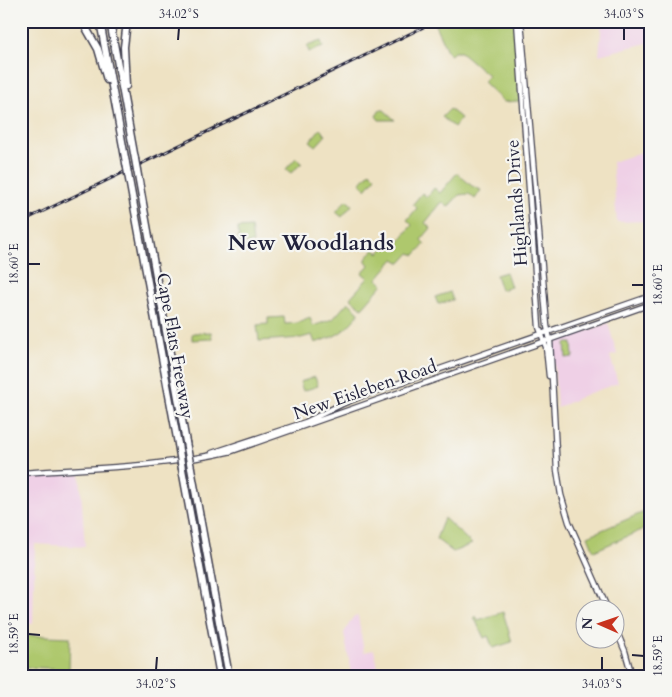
<svg xmlns="http://www.w3.org/2000/svg" width="672" height="697" font-family="Cardo,serif">
<style>
.built{fill:#efd0e6}
.green{fill:#aec86d;stroke:#687554}
.lines{fill:none;stroke-linecap:round;stroke-linejoin:round}
.secondary-casing{stroke:#413f4f;stroke-width:7}
.highway-casing{stroke:#413f4f;stroke-width:9}
.secondary{stroke:#fff;stroke-width:4.5}
.highway{stroke:#fff;stroke-width:6}
.rail-casing{stroke:#22223b;stroke-width:3}
.rail{stroke:#f6f6f2;stroke-width:1;stroke-dasharray:4;stroke-linecap:butt}
.highway-bridge-casing{stroke:#413f4f;stroke-width:9;stroke-linecap:butt}
.highway-bridge{stroke:#fff;stroke-width:6}
.ticks{fill:none;stroke:#22223b;stroke-width:2}
.labels{text-anchor:middle;dominant-baseline:central;stroke-width:4.5;stroke-linejoin:round;paint-order:stroke}
.street-label{font-size:18px;fill:#22223b;stroke:#f6f6f2}
.district-label{font-size:22px;font-weight:bold;fill:#22223b;stroke:#f6f6f2}
.neatline{fill:none;stroke:#22223b;stroke-width:2}
.ticks-label{font-size:12px;text-anchor:middle;fill:#22223b}
</style>
<rect width="100%" height="100%" fill="#f6f6f2"/>
<filter id="ink" filterUnits="userSpaceOnUse"><feTurbulence type="fractalNoise" baseFrequency=".02" numOctaves="2"/><feDisplacementMap in="SourceGraphic" scale="10" xChannelSelector="R" yChannelSelector="G"/><feConvolveMatrix kernelMatrix="1 2 1 2 8 2 1 2 1" color-interpolation-filters="sRGB"/></filter>
<filter id="wash" filterUnits="userSpaceOnUse"><feTurbulence type="fractalNoise" baseFrequency=".0096" numOctaves="4" result="noise"/><feDisplacementMap in="SourceGraphic" scale="20" xChannelSelector="R" yChannelSelector="G"/><feGaussianBlur stdDeviation="1.12" result="paint"/><feColorMatrix in="noise" values="0 0 0 0 0 0 0 0 0 0 0 0 0 0 0 0 0 1.4 0 .05"/><feComposite in="paint" operator="in"/></filter>
<g filter="url(#wash)">
<rect width="100%" height="100%" fill="#eee2c3"/>
<path class="built" d="M602,21H651V42L599,55Z
M651,149V221L617,222L612,162Z
M608,323L617,354L610,356L618,383L587,394L557,408L553,345L558,341Z
M80,474L85,547L35,544L33,624L21,623V476Z
M358,616L364,652L374,650L380,676H352L344,633L353,617Z"/>
<path class="green" d="M439,21H515L520,101L504,102L483,82L488,75L461,52H454L451,55L448,53L434,23Z
M321,41L323,47L309,52L307,46Z
M450,109L461,118L454,127L442,117Z
M380,110H384L395,120H379L376,116Z
M320,129L326,135L316,146L310,141Z
M296,158L302,163L291,173L286,169Z
M370,172L376,177L366,189L361,185V182Z
M457,173L472,186L481,190L475,199L469,194L459,195L448,207L442,202L425,223L431,228L421,240L425,244L415,255L410,253L401,263L394,259L377,279L383,284L362,308L350,298L368,278L362,273L369,265L366,261V259L374,249L379,253L389,241L395,246L412,225L407,220L417,208L413,204L422,193L427,197L434,188L440,193Z
M346,200L352,205L342,217L336,212Z
M251,227L253,243L239,244L238,228Z
M506,272L511,287L501,290L496,275Z
M450,292L453,300L438,304L435,297Z
M348,302L358,311L359,314C342,334 339,335 315,343L312,335L301,338L259,341L257,325L268,324V318L284,317L285,324L298,323L310,318L313,326L333,319Z
M211,332L212,338L211,339L192,340V335L193,333Z
M565,343H572L573,357L566,358Z
M315,377L318,386L303,391L300,382Z
M651,509V526L594,551L588,536Z
M444,518L472,544L453,552L436,539Z
M503,612L512,642L493,648L488,636L484,638L474,617L476,616L478,620Z
M23,635L70,637L69,669L21,667Z"/>
</g>
<g filter="url(#ink)">
<g class="lines">
<g class="secondary-casing">
<path id="secondary" d="M517,21L539,327L546,347L549,376
M521,21L547,326L550,340L557,470L561,495L569,522L608,610
M212,453L306,422L342,404L362,396L651,296
M21,473C92,468 163,467 232,451L651,304
M614,625L625,651L632,676"/>
</g>
<g class="highway-casing">
<path id="highway" d="M82,21L98,49L107,80
M100,21L126,163
M110,21L135,159
M126,86L124,47L127,21
M137,170L186,442
M128,174L178,444
M191,468L229,676
M182,469L220,676"/>
</g>
<use href="#secondary" class="secondary"/>
<use href="#highway" class="highway"/>
<g class="rail-casing">
<path id="rail" d="M21,222L436,21"/>
</g>
<use href="#rail" class="rail"/>
<g class="highway-bridge-casing">
<path id="highway-bridge" d="M135,159L137,170
M126,163L128,174
M186,442L191,468
M178,444L182,469"/>
</g>
<use href="#highway-bridge" class="highway-bridge"/>
</g>
</g>
<path class="ticks" d="M178,40L179,28M624,40V28M28,264H40M632,285H644M28,634L40,635M632,655L644,656M156,670L157,657M602,670V657"/>
<g class="labels">
<g class="street-label">
<text transform="translate(517 203) rotate(-94)">Highlands Drive</text>
<text transform="translate(175 346) rotate(80)">Cape Flats Freeway</text>
<text transform="translate(365 390) rotate(-19)">New Eisleben Road</text>
</g>
<g class="district-label">
<text x="311" y="243">New Woodlands</text>
</g>
</g>
<rect width="672" height="697" fill="none" stroke="#f6f6f2" stroke-width="55"/>
<g transform="translate(600 624) rotate(272)"><circle r="24" fill="#f6f6f2" stroke="#a1a1a9"/>
<path d="M0-4L9 19L0 12L-9 19Z" fill="#c8321e"/>
<text y="-8" font-size="14" font-weight="bold" text-anchor="middle" fill="#22223b">N</text>
</g>
<rect x="28" y="28" width="616" height="642" class="neatline"/>
<g class="ticks-label">
<text x="179" y="18">34.02°S</text>
<text x="624" y="18">34.03°S</text>
<text transform="translate(14 264) rotate(-90)" y="4">18.60°E</text>
<text transform="translate(658 285) rotate(-90)" y="4">18.60°E</text>
<text transform="translate(14 634) rotate(-90)" y="4">18.59°E</text>
<text transform="translate(658 656) rotate(-90)" y="4">18.59°E</text>
<text x="156" y="688">34.02°S</text>
<text x="602" y="688">34.03°S</text>
</g>
</svg>
